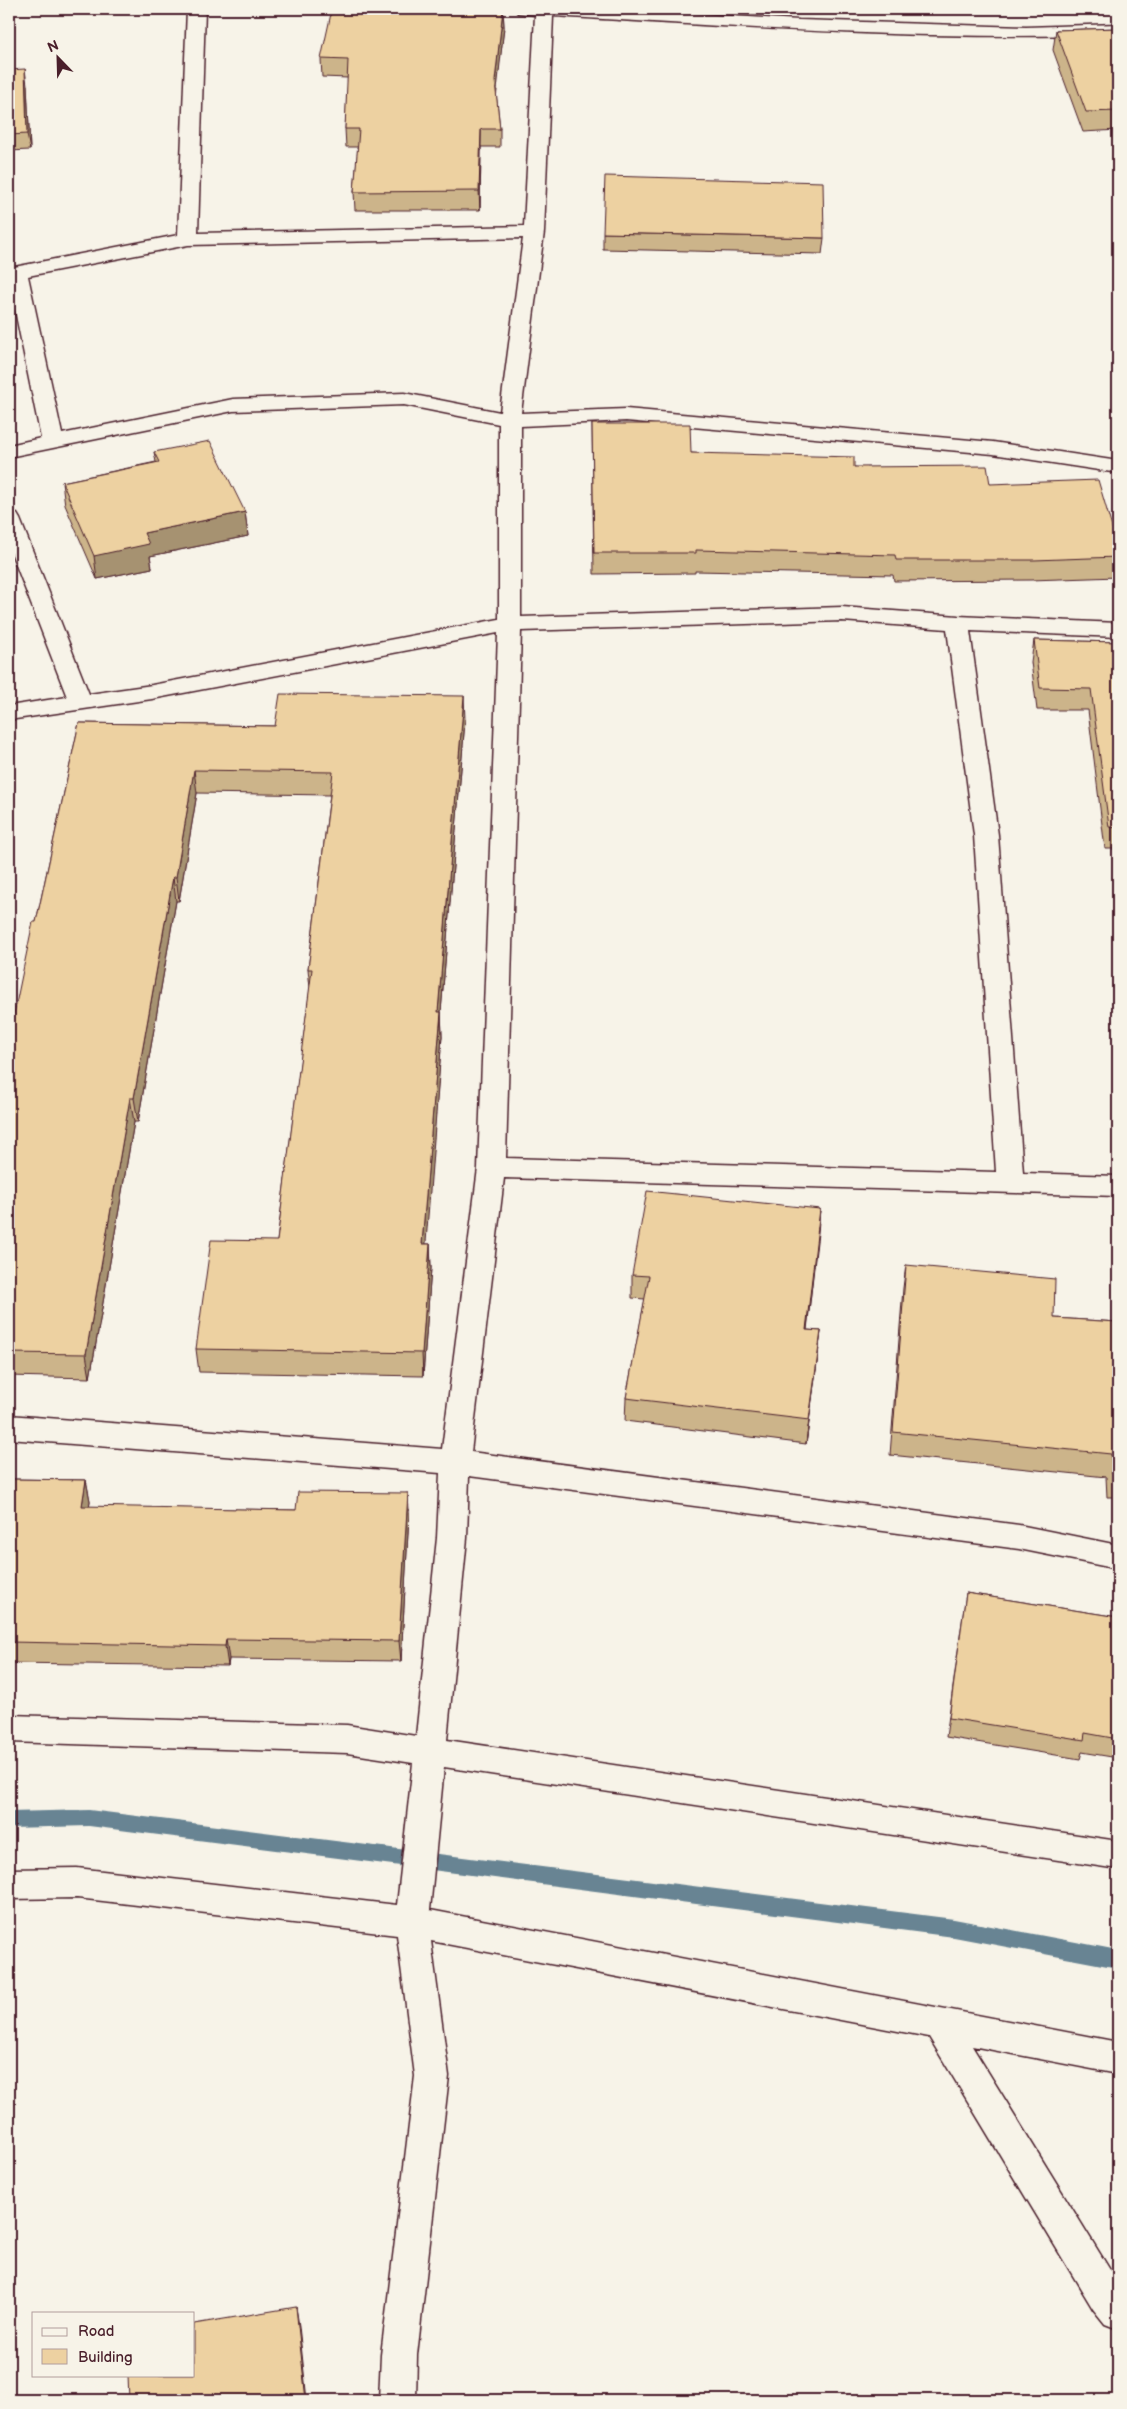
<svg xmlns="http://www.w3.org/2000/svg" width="1127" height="2409" font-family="'Balsamiq Sans',sans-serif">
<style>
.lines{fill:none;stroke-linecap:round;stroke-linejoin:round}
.stream{fill:#678493;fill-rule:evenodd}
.minor-casing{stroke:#4a1f2b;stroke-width:3}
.minor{fill:#f7f3e8;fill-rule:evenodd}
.wall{fill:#ccb48a;stroke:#4a1f2b}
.shaded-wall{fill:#a69271;stroke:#4a1f2b}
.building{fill:#edd1a1;stroke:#4a1f2b}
</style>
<rect width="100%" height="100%" fill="#f7f3e8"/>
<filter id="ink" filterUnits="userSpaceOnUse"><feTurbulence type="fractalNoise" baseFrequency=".02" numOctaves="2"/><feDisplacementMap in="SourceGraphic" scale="10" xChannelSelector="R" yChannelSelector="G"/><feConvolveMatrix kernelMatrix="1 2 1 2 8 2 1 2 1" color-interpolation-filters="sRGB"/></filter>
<g filter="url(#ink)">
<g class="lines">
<path class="stream" d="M89,1810L954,1919L1118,1950V1968L954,1937L89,1826L9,1828V1812Z"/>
<g class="minor-casing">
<path id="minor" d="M187,9H205L198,233L524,226L535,15L518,13L515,9H612L799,20L1026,27L1118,24V34C929,41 741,27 553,16L544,232L521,413L626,409L993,442L1118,461V473L993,454L626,421L521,426V617L842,607L958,616L1118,623V637L970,631L998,835L1023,1173L1118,1176V1196L504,1178L471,1452L1019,1525L1118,1545V1569L1019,1549L469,1476L467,1538L447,1740L1118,1841V1869L444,1767L430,1910L1118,2042V2074L972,2046L1118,2283V2329L1105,2324L1093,2309L929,2037L431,1941L449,2076L417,2355L416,2400H379L381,2355L415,2076L397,1935L77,1898L9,1899V1869L77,1868L397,1905L413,1763L347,1753L9,1742V1715L347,1725L416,1736L437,1538L440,1473L9,1439V1415L442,1449L478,1168L498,633L152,699L9,720V706L67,697L9,547V512L17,514L20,519L89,694L152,685L499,619V424L404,405L233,411L9,457V445L41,438L9,281V268L178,235ZM523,238L500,412L404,393L233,399L62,434L28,276L188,245ZM842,621L947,629L974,835L996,1172L506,1158L521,631Z"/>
</g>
<use href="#minor" class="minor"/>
</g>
<path class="wall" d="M503,9L504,27L496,92L500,129V147H481L480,210H355L354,192L358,147H346L345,129L348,78L322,77L321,59Z
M1118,28V130L1083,132L1053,50L1056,30Z
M9,70L27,85L30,150L9,151Z
M603,233L824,238L822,254L603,249Z
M592,424L691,453L854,467L990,484L1118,548V577L1031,580L894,581L893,575L695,571V573L594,574Z
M154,452L245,512L248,536L150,556L152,568L97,579L65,505L62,482L156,462Z
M1034,640L1118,642V849H1105L1088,710H1037L1031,662Z
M465,720L441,1012L442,1036L425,1244H430L431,1268L423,1376L199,1372L196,1349L277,1241L310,988L308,969L330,795L197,793L179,901H176L138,1122H134L90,1378L9,1376V1038L36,922L79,723L275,726Z
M820,1209L807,1330L821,1331L818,1355L806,1444L625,1421L626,1398L645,1299L632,1298V1275Z
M906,1265L1054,1318L1118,1322V1497H1107L1106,1477L890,1455L903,1288Z
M9,1479L86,1480L90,1501L89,1507L296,1510L408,1493L409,1514L401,1661L229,1659L228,1666L9,1663Z
M966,1593L1118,1617V1758L1082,1752L1080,1759L946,1737Z"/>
<path class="shaded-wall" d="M503,9L504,27L496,99L495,81Z
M25,69L27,85L30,150L27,134Z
M481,129V147L480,210L479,191Z
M245,512L248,536L150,556L152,568L97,579L94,556L144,533Z
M464,696L465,720L439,1036L438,1012Z
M194,770L197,793L179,901L176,877Z
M173,877L176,901L138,1122L134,1098Z
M441,1012L442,1036L424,1268L422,1244Z
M130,1098L134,1122L90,1378L86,1354Z
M820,1209L818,1233L804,1353L806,1330Z
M430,1244L431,1268L423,1376L422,1353Z
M821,1331L818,1355L806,1444L809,1420Z
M86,1480L90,1501L86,1527L82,1506Z
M408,1493L409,1514L401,1661L399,1641Z
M226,1639L229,1659L228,1666L225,1646Z
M296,2307L299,2326L307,2400H306Z"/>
<path class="building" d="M332,9H503L495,81L500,129H481L479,191L354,192L359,129H345L348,60L321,59Z
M1118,28V111L1086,112L1056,30Z
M25,69L27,134L9,135V70Z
M605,176L823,182L824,238L603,233Z
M592,424H690L691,453L854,457V467L987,466L990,484L1098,480L1118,548V557L1034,560H896L895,555L696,550V553H594Z
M210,441L245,512L144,533L149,544L94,556L62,482L159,462L154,452Z
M1034,640L1118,642V828L1109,827L1091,689L1040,688Z
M280,694L464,696L438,1012H441L422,1244H430L422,1353L196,1349L211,1240L277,1241L312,969H308L333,772L194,770L176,877H173L134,1098H130L86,1354L9,1353V1038L33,922H36L79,723L275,726Z
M647,1191L820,1209L806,1330L821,1331L809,1420L626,1398L649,1276L632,1275Z
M906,1265L1055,1279L1054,1318L1118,1322V1474H1112L1111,1454L893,1432Z
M9,1479L86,1480L82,1506L296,1510L298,1492L408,1493L399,1641L226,1639L225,1646L9,1642Z
M966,1593L1118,1617V1739L1085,1733L1084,1740L949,1718Z
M296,2307L306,2400H129L128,2375H194V2324Z"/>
</g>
<rect width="1127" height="2409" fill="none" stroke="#f7f3e8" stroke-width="30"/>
<rect x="15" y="15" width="1097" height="2379" fill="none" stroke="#4a1f2b" stroke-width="2" filter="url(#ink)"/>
<rect x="32" y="2312" width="162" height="65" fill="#f7f3e8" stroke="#b29e9c"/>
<rect x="42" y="2328" width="25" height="8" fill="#f7f3e8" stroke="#b29e9c"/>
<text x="78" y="2336" font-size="15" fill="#4a1f2b">Road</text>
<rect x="42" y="2349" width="25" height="15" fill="#edd1a1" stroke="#b29e9c"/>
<text x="78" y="2362" font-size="15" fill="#4a1f2b">Building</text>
<g transform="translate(58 58) rotate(337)" stroke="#f7f3e8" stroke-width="4" paint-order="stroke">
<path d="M0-4L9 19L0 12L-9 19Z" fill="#4a1f2b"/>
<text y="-8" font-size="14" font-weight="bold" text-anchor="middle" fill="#4a1f2b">N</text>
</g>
</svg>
